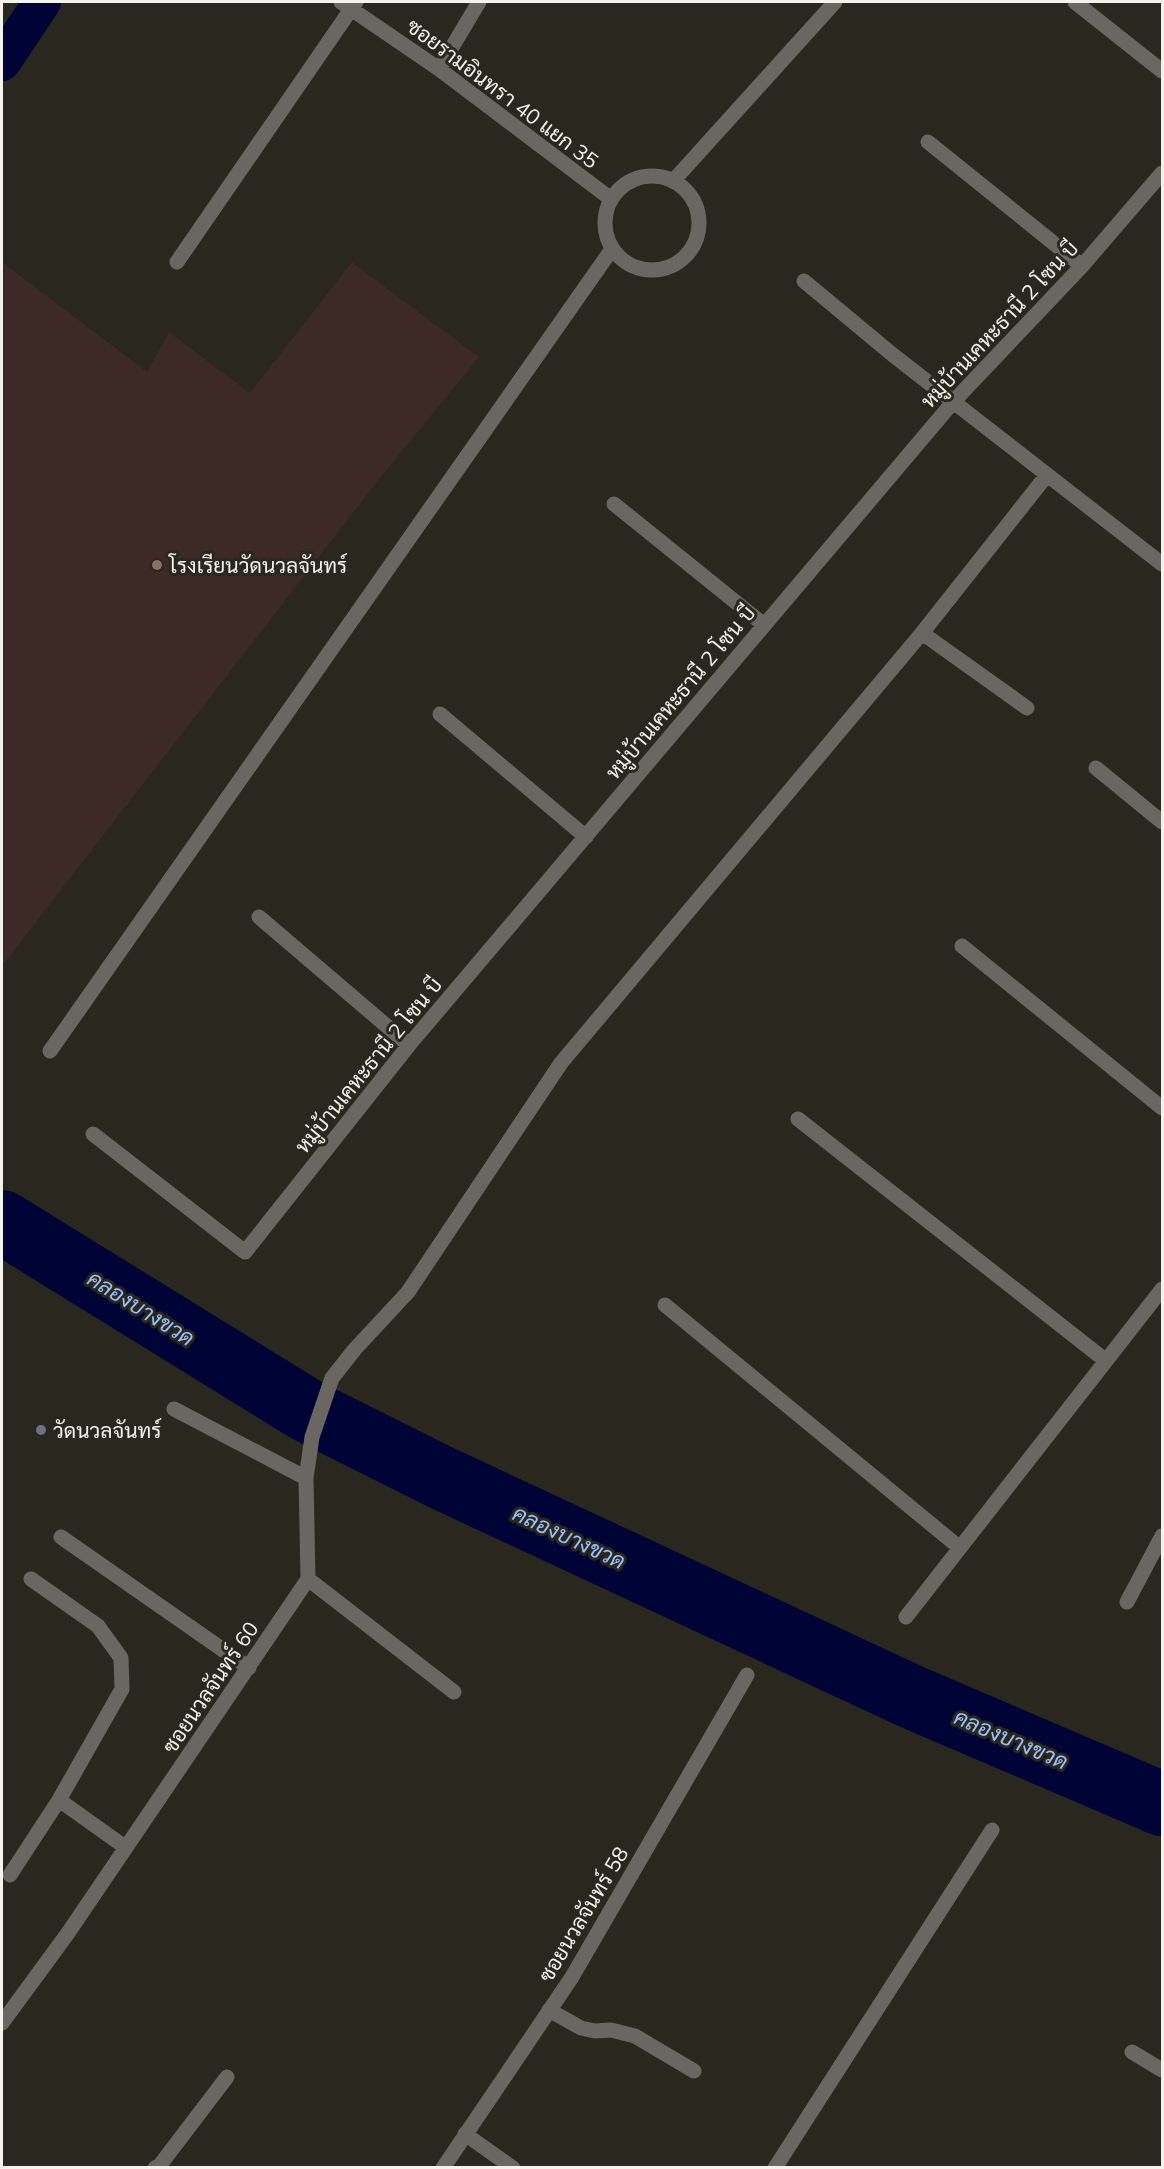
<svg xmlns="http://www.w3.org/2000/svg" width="1164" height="2169" font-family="Mulish,Sarabun,sans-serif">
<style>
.education{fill:#3d2926}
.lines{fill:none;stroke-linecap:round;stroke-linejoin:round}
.canal{stroke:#000336;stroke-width:38}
.river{stroke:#000336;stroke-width:64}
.minor{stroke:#6a6763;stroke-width:15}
.education-dot{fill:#8d6e63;stroke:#29271e;stroke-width:2}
.worship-dot{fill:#6b7280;stroke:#29271e;stroke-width:2}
.labels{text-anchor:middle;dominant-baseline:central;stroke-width:6;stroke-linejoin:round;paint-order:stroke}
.street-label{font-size:21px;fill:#f3f2eb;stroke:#29271e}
.poi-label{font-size:21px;fill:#f3f2eb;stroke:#29271e;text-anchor:start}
.water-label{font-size:22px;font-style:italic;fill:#9dc1fd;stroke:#29271e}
</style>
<rect width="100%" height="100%" fill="#29271e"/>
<path class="education" d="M2,262L147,372L169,332L250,393L352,262L479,357L380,478L2,966Z"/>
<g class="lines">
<path class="canal" d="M2,62L42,2"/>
<path class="river" d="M2,1222L308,1411L440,1477L912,1697L1162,1804"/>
<path class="minor" d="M341,2L439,69L611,199
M1075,2L1162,71
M439,69L479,2
M928,142L1082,266
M605 223a47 47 0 1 1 94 0a47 47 0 1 1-94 0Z
M674,180L835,2
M177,262L356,2
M804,281L893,355L1162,564
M614,504L764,625
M922,633L1047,475
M440,714L586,837
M1096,768L1162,822
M259,917L409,1045
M962,946L1162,1108
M50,1051L612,249
M798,1119L1105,1360
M93,1134L245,1252L409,1045L954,401L1082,266L1162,173
M665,1305L960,1548
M306,1478L312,1437L332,1378L355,1349L408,1292L561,1063L922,633L1027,708
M61,1537L249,1668
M308,1579L454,1692
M1127,1602L1162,1536
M906,1617L1162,1289
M59,1800L125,1847
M10,1875L59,1800L122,1689L121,1658L98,1626L31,1579
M549,2010L581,2028L595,2031L611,2030L635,2036L694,2071
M2,2023L68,1933L308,1579L306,1478L174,1409
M1132,2052L1162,2070
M465,2134L513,2168
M155,2168L160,2165L227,2077
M443,2168L572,1977L747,1675
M775,2168L992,1830"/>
</g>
<circle class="education-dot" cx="157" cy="565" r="6"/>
<circle class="worship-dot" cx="41" cy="1430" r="6"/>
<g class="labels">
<g class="street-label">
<text transform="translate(503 93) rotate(37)">ซอยรามอินทรา 40 แยก 35</text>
<text transform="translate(999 324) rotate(-47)">หมู่บ้านเคหะธานี 2 โซน บี</text>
<text transform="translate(680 692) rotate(-50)">หมู่บ้านเคหะธานี 2 โซน บี</text>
<text transform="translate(368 1065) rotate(-51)">หมู่บ้านเคหะธานี 2 โซน บี</text>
<text transform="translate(210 1687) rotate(-56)">ซอยนวลจันทร์ 60</text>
<text transform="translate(583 1914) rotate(-59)">ซอยนวลจันทร์ 58</text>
</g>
<g class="poi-label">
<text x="169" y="565">โรงเรียนวัดนวลจันทร์</text>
<text x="53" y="1430">วัดนวลจันทร์</text>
</g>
<g class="water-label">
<text transform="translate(141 1308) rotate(32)">คลองบางขวด</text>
<text transform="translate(569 1537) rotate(25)">คลองบางขวด</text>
<text transform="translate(1011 1739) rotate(23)">คลองบางขวด</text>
</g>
</g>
<rect width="1164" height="2169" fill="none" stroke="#f3f2eb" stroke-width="6"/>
</svg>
